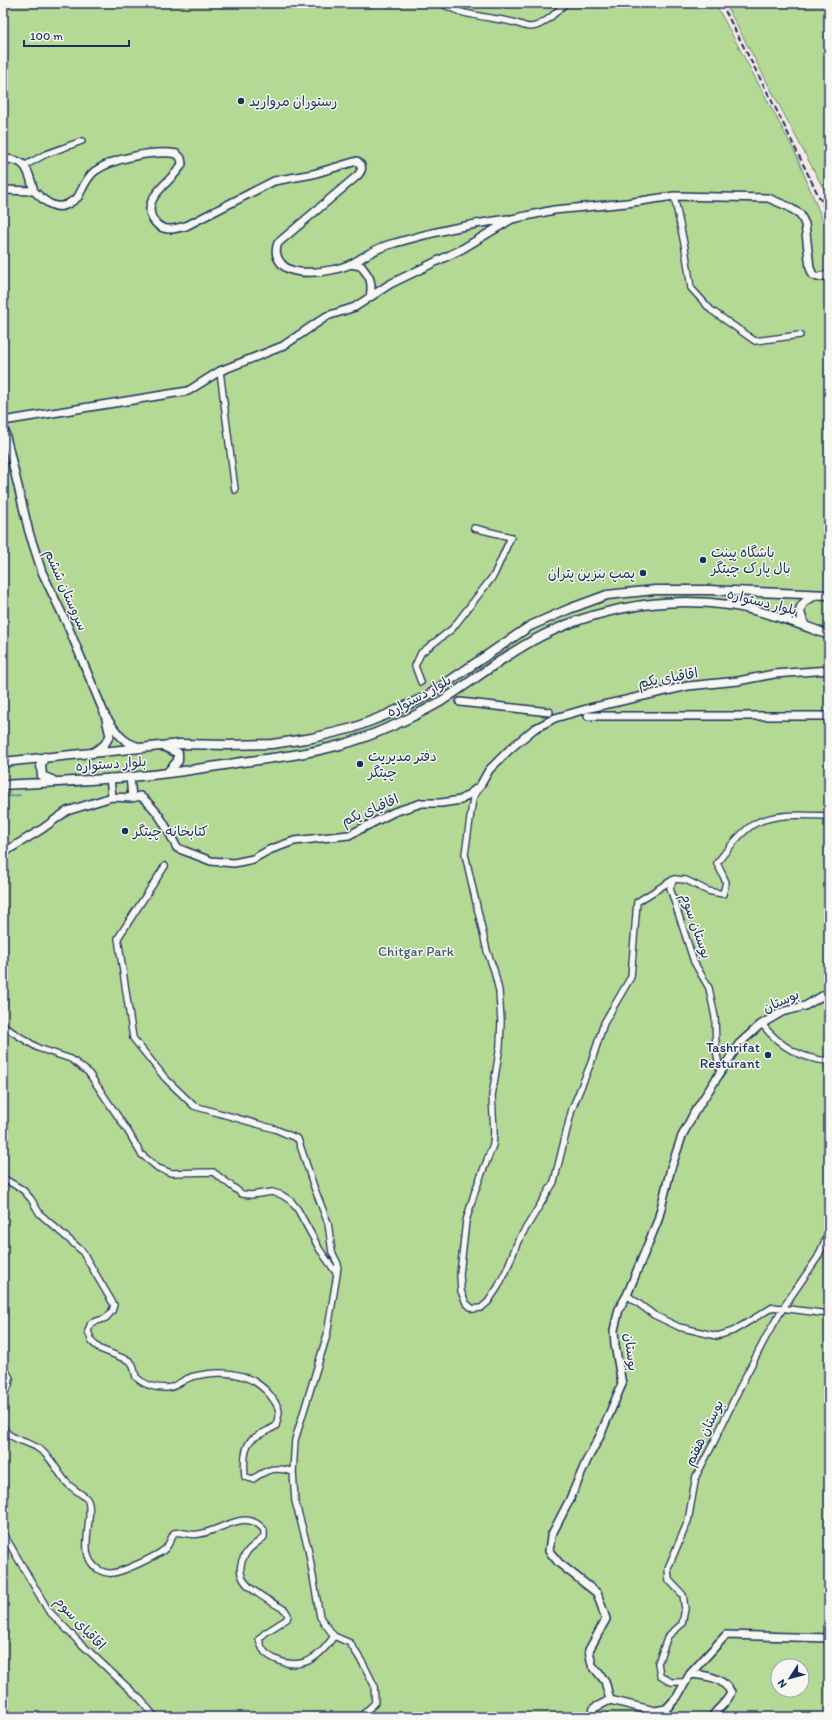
<svg xmlns="http://www.w3.org/2000/svg" width="832" height="1720" font-family="Itim,'Playpen Sans Arabic',sans-serif">
<style>
.green{fill:#b4d994;stroke:#688479;fill-rule:evenodd}
.lines{fill:none;stroke-linecap:round;stroke-linejoin:round}
.stream{stroke:#5e93b3;stroke-width:2}
.minor-tunnel{stroke:#cac5cc;stroke-width:5.5;stroke-dasharray:5.5 3;stroke-linecap:butt}
.tertiary-tunnel{stroke:#cac5cc;stroke-width:7;stroke-dasharray:7 3.5;stroke-linecap:butt}
.minor-casing{stroke:#1b2f5e;stroke-width:8}
.tertiary-casing{stroke:#1b2f5e;stroke-width:10}
.secondary-casing{stroke:#1b2f5e;stroke-width:11}
.minor{stroke:#f6f6f2;stroke-width:5.5}
.tertiary{stroke:#f6f6f2;stroke-width:7}
.secondary{stroke:#f6f6f2;stroke-width:8}
.rail{stroke:#1b2f5e;stroke-width:2;stroke-dasharray:6 3;stroke-linecap:butt}
.poi-dot{fill:#1b2f5e;stroke:#f6f6f2;stroke-width:1.5}
.labels{text-anchor:middle;dominant-baseline:central;stroke-width:3;stroke-linejoin:round;paint-order:stroke}
.poi-label{font-size:14px;fill:#1b2f5e;stroke:#f6f6f2;text-anchor:start}
.street-label{font-size:14px;fill:#1b2f5e;stroke:#f6f6f2}
.park-label{font-size:14px;fill:#415a6c;stroke:#f6f6f2}
</style>
<rect width="100%" height="100%" fill="#f6eae7"/>
<filter id="ink" filterUnits="userSpaceOnUse"><feTurbulence type="fractalNoise" baseFrequency=".025" numOctaves="2"/><feDisplacementMap in="SourceGraphic" scale="8" xChannelSelector="R" yChannelSelector="G"/><feConvolveMatrix kernelMatrix="1 2 1 2 8 2 1 2 1" color-interpolation-filters="sRGB"/></filter>
<g filter="url(#ink)">
<path class="green" d="M3,3H715L795,152L829,236V1717H3ZM778,1666H802V1690H778Z
M725,3H823L829,15V199Z"/>
<g class="lines">
<path class="stream" d="M3,797L20,795"/>
<path class="minor-tunnel" d="M421,682L437,697L460,702"/>
<path class="tertiary-tunnel" d="M549,712L588,716"/>
<g class="minor-casing">
<path id="minor" d="M441,3C463,17 488,16 512,22C518,23 525,27 530,27C543,27 557,11 566,3
M24,166L46,154L82,141
M674,196L685,248L691,288L711,310L755,341L800,335
M220,371L235,490
M421,682L415,666L421,653L452,629L494,575L511,537L474,528
M480,787L473,798L465,854L487,951L494,970L499,991L501,1021L500,1046L492,1096L494,1132L493,1145L475,1191L466,1221L460,1274L461,1291L466,1303L473,1309L481,1308L488,1302L498,1287L507,1269L518,1241L554,1182L572,1109L591,1063L604,1023L631,977L637,902L674,879
M165,866L118,938L133,1038L165,1078L194,1106L275,1129L298,1139L314,1187L328,1223L332,1252L338,1264L337,1274
M762,1024C779,1046 801,1059 829,1061
M3,1026L38,1048L71,1059L88,1072L129,1133L141,1154L158,1168L171,1173L213,1172L242,1194L251,1195L272,1192L282,1195L291,1201L298,1210L320,1250L337,1274L327,1335L295,1440L293,1472L295,1501L308,1548L320,1617L334,1636
M720,1072L716,1049L715,1017L709,988L694,962L670,888L674,879L686,880L708,891L723,894L726,882L717,863C726,851 742,830 756,823C777,813 803,815 826,816
M3,1178L23,1190L31,1199L40,1214L82,1251L114,1305L112,1311L106,1318L91,1323L88,1331L92,1342L100,1349L130,1361L133,1365L136,1377C144,1385 156,1388 167,1388C177,1387 184,1378 195,1376C222,1370 251,1372 270,1395C273,1399 278,1405 279,1411C279,1415 277,1421 276,1426C271,1429 254,1437 251,1440C243,1449 244,1466 245,1477L253,1479C267,1469 276,1466 293,1472
M627,1295L654,1315L679,1327L717,1336L733,1331L773,1307L829,1314
M3,1366L10,1378L9,1385L3,1395
M3,1427C8,1439 26,1441 36,1447C52,1456 56,1471 68,1484C73,1489 82,1494 87,1499C95,1510 80,1547 91,1562C95,1569 104,1574 112,1573C123,1572 157,1556 165,1549C169,1545 171,1538 174,1533C183,1531 190,1536 199,1534C222,1531 246,1507 264,1530V1537C259,1542 251,1546 247,1552C225,1582 264,1597 285,1610L288,1615L287,1619L265,1633L259,1639C262,1651 266,1655 277,1660C303,1671 320,1657 334,1636L350,1643L364,1665L374,1685L375,1703L360,1717
M3,1533L48,1610L76,1639L141,1700L155,1717
M684,1682H671L660,1675L658,1663L668,1636L682,1624L685,1609L683,1595L669,1580L668,1568L688,1521L696,1476L713,1444L740,1387L766,1337L783,1308L818,1257L829,1231"/>
</g>
<g class="tertiary-casing">
<path id="tertiary" d="M3,159C28,159 28,171 34,191L3,190
M34,191C44,201 57,213 71,202C73,201 76,199 78,197C83,188 86,178 95,171C113,158 155,150 177,154L181,158L182,164C174,181 138,198 154,221C163,233 174,229 186,226L274,181L313,174L357,161C364,166 362,171 357,176L278,243C275,250 276,257 281,263C293,279 335,271 351,264C358,261 365,255 372,252C379,248 387,245 395,243C432,232 470,224 508,219
M350,264L361,266C370,277 373,282 370,297
M3,421L188,391L220,371L283,346L327,316L355,307L390,284L462,249L512,219L554,210L627,203L674,196L768,198L787,206L800,214L805,224L810,268L813,275L818,277L829,275
M3,424L29,532L42,572L67,624L105,715L110,736L104,745L92,753
M460,702L549,712
M588,716H829
M107,718C118,734 122,742 140,747
M130,776L132,798
M110,778L112,797
M3,853L42,829L67,811L112,797L132,798L140,796C158,809 167,828 177,848L211,861L234,863L253,859L269,850L294,841L349,835L394,812L422,803H441L461,800L480,786L489,770L510,749L534,729L555,718L590,708L688,686L738,681L774,674L829,670
M690,1674L726,1635L829,1638
M610,1700L605,1681L592,1665L589,1650L606,1619L597,1593L559,1563L549,1551L551,1536L570,1499L587,1460L600,1436L622,1384L615,1345L614,1330L619,1309L627,1295L658,1220L671,1168L682,1136L694,1113L739,1044L760,1025L782,1012L805,1006L829,992
M592,1717L594,1708L610,1700L655,1711L666,1709L677,1697L690,1674C707,1676 721,1676 731,1692C728,1703 718,1707 712,1717"/>
</g>
<g class="secondary-casing">
<path id="secondary" d="M805,626C798,610 797,605 814,596
M163,746L178,753V761L167,773
M45,757L41,764L42,776L52,780
M3,762L180,744L227,745L272,744L312,738L353,728L386,715L427,696L530,626L569,609L607,595L655,590H709L829,595
M3,785C58,782 114,780 168,773C193,770 217,766 242,762C274,758 308,754 340,745C371,737 412,718 440,702C467,685 492,665 520,648C580,611 658,595 729,605C763,610 797,623 829,635"/>
</g>
<use href="#minor" class="minor"/>
<use href="#tertiary" class="tertiary"/>
<use href="#secondary" class="secondary"/>
<path class="rail" d="M721,3L778,113L829,217"/>
</g>
</g>
<g class="poi-dot">
<circle cx="241" cy="101" r="4"/>
<circle cx="703" cy="560" r="4"/>
<circle cx="643" cy="573" r="4"/>
<circle cx="360" cy="764" r="4"/>
<circle cx="125" cy="831" r="4"/>
<circle cx="768" cy="1055" r="4"/>
</g>
<g class="labels">
<g class="poi-label">
<text x="249" y="101">رستوران مروارید</text>
<text x="711" y="552">باشگاه پینت<tspan x="711" dy="16">بال پارک چیتگر</tspan></text>
<text x="635" y="573" text-anchor="end">پمپ بنزین پتران</text>
<text x="368" y="756">دفتر مدیریت<tspan x="368" dy="16">چیتگر</tspan></text>
<text x="133" y="831">کتابخانه چیتگر</text>
<text x="760" y="1047" text-anchor="end">Tashrifat<tspan x="760" dy="16">Resturant</tspan></text>
</g>
<g class="street-label">
<text transform="translate(66 590) rotate(66)">سروستان ششم</text>
<text transform="translate(762 602) rotate(14)">بلوار دستواره</text>
<text transform="translate(668 678) rotate(-10)">اقاقیای یکم</text>
<text transform="translate(419 696) rotate(-29)">بلوار دستواره</text>
<text transform="translate(111 764) rotate(-4)">بلوار دستواره</text>
<text transform="translate(370 810) rotate(-23)">اقاقیای یکم</text>
<text transform="translate(696 926) rotate(71)">بوستان سوم</text>
<text transform="translate(781 1001) rotate(-24)">بوستان</text>
<text transform="translate(631 1352) rotate(83)">بوستان</text>
<text transform="translate(704 1433) rotate(-64)">بوستان هفتم</text>
<text transform="translate(80 1623) rotate(47)">اقاقیای سوم</text>
</g>
<g class="park-label">
<text x="416" y="951">Chitgar Park</text>
</g>
</g>
<rect width="832" height="1720" fill="none" stroke="#f6f6f2" stroke-width="16"/>
<rect x="8" y="8" width="816" height="1704" fill="none" stroke="#1b2f5e" stroke-width="1.5" filter="url(#ink)"/>
<g transform="translate(790 1678) rotate(234)"><circle r="19" fill="#f6f6f2" stroke="#9ea6b7"/>
<path d="M0-3L7 15L0 10L-7 15Z" fill="#1b2f5e"/>
<text y="-6" font-size="11" font-weight="bold" text-anchor="middle" fill="#1b2f5e">N</text>
</g>
<path d="M24 40v6h105v-6" fill="none" stroke="#1b2f5e" stroke-width="2"/>
<text x="30" y="40" font-size="12" fill="#1b2f5e" stroke="#f6f6f2" stroke-width="3" paint-order="stroke">100 m</text>
</svg>
